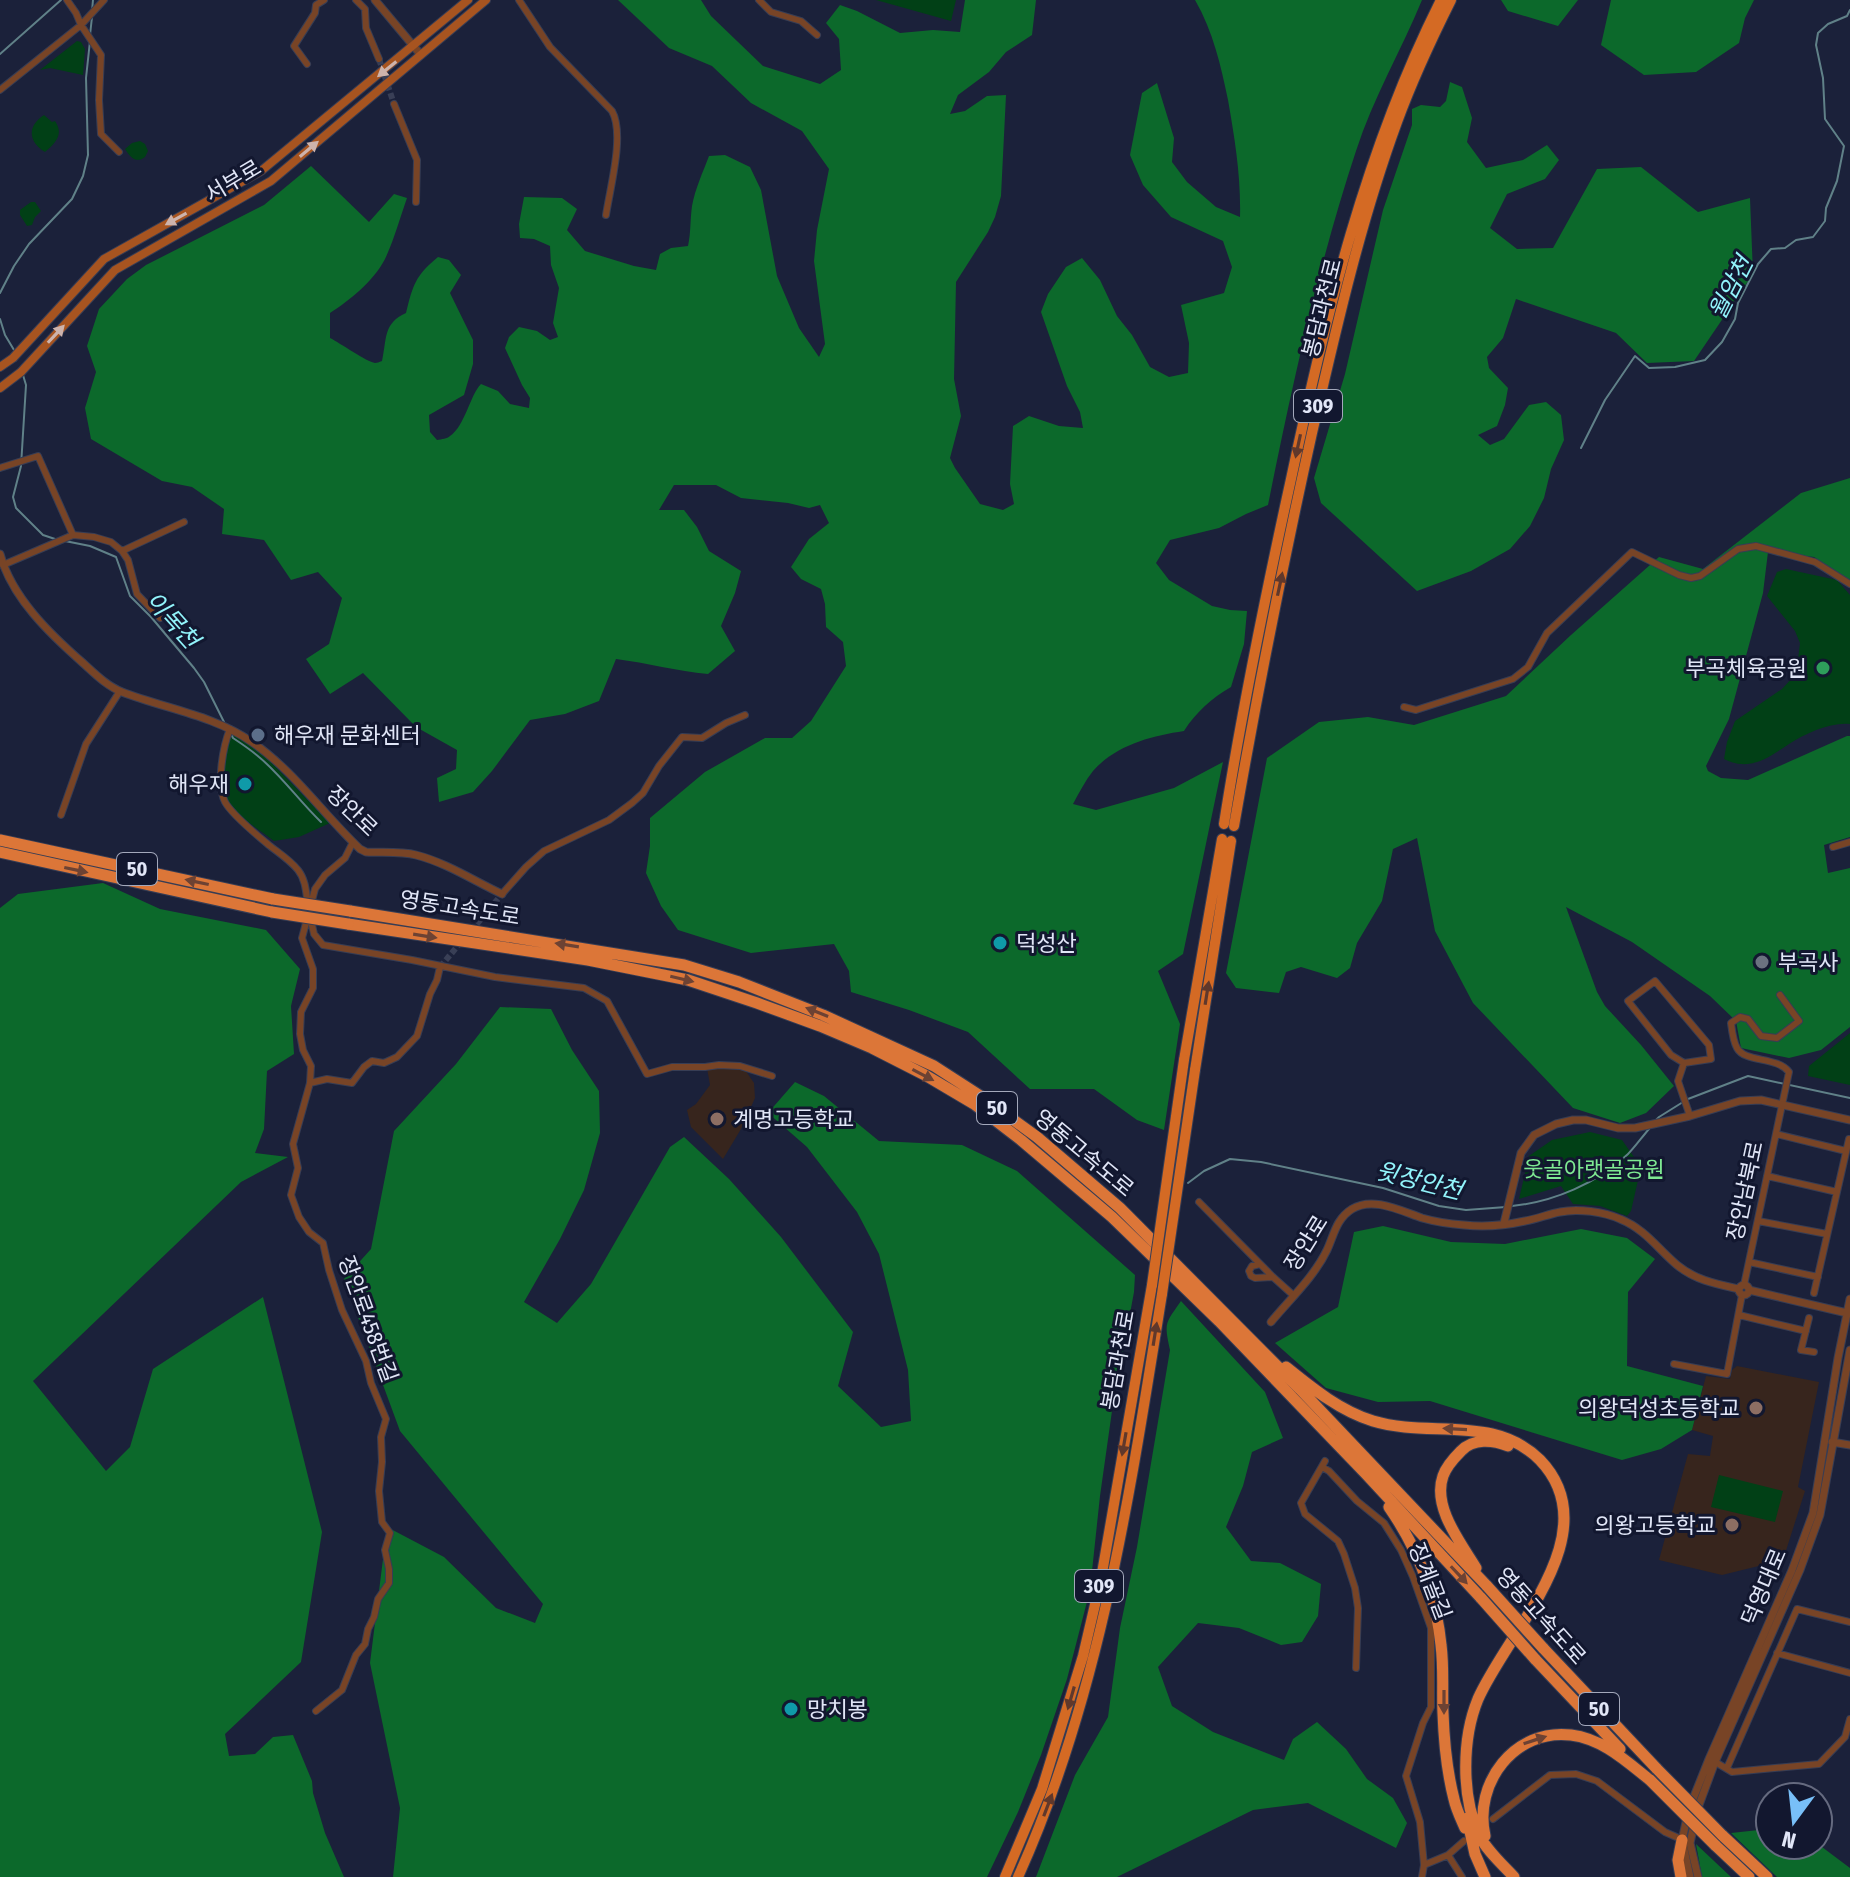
<svg xmlns="http://www.w3.org/2000/svg" width="1850" height="1877" font-family="'Fira Sans Condensed','Noto Sans KR',sans-serif">
<style>
.education{fill:#37251d}
.green{fill:#014016}
.forest{fill:#0c692b}
.lines{fill:none;stroke-linecap:round;stroke-linejoin:round}
.stream{stroke:#608188;stroke-width:2}
.minor-tunnel{stroke:#393f56;stroke-width:6;stroke-dasharray:6 3;stroke-linecap:butt}
.minor-casing{stroke:#373d54;stroke-width:8}
.tertiary-casing{stroke:#373d54;stroke-width:9}
.secondary-casing{stroke:#373d54;stroke-width:10}
.trunk-casing{stroke:#373d54;stroke-width:12}
.motorway-casing{stroke:#373d54;stroke-width:13}
.minor{stroke:#784426;stroke-width:6}
.tertiary{stroke:#784426;stroke-width:7}
.secondary{stroke:#a75420;stroke-width:8}
.trunk{stroke:#d46a24;stroke-width:10}
.motorway{stroke:#dc7638;stroke-width:11}
.trunk-bridge-casing{stroke:#373d54;stroke-width:12;stroke-linecap:butt}
.motorway-bridge-casing{stroke:#373d54;stroke-width:13;stroke-linecap:butt}
.trunk-bridge{stroke:#d46a24;stroke-width:10}
.motorway-bridge{stroke:#dc7638;stroke-width:11}
.oneway{fill:#cdb3ac}
.oneway2{fill:#60382b}
.oneway3{fill:#6d4233}
.leisure-dot{fill:#2e9e5b;stroke:#12172f;stroke-width:3}
.service-dot{fill:#5c6f8a;stroke:#12172f;stroke-width:3}
.culture-dot{fill:#0f9aa8;stroke:#12172f;stroke-width:3}
.worship-dot{fill:#6b7280;stroke:#12172f;stroke-width:3}
.education-dot{fill:#8d6e63;stroke:#12172f;stroke-width:3}
.labels{text-anchor:middle;dominant-baseline:central;stroke-width:6;stroke-linejoin:round;paint-order:stroke}
.shield{fill:#12172f;stroke:#a3a8bb;stroke-width:2}
.shield-label{font-size:20px;font-weight:bold;fill:#e1e6f7}
.street-label{font-size:22px;fill:#e1e6f7;stroke:#12172f}
.poi-label{font-size:22px;fill:#e1e6f7;stroke:#12172f;text-anchor:start}
.park-label{font-size:22px;fill:#7ee992;stroke:#12172f}
.water-label{font-size:24px;font-style:italic;fill:#92f4fb;stroke:#12172f}
</style>
<rect width="100%" height="100%" fill="#1b213a"/>
<path class="education" d="M741,1064L754,1083L755,1098L741,1129L723,1159L691,1127L687,1110L696,1104L710,1085L707,1068Z
M1737,1366L1819,1382L1798,1487L1805,1491L1783,1560L1722,1575L1659,1560L1688,1454L1710,1456L1713,1436L1692,1430L1706,1376L1730,1379L1732,1370Z"/>
<path class="green" d="M876,0H956L951,21Z
M77,41L81,42L85,49L83,75L50,68L40,70Z
M44,115L52,122L55,121C64,134 56,143 45,152C28,142 27,126 44,115Z
M140,141L145,144L148,151L145,157C136,164 130,157 125,149L132,143Z
M31,202H35L41,211L35,217L32,225L27,226L20,215V210Z
M1786,569L1837,580L1850,595V724C1831,722 1806,733 1789,744C1768,758 1750,772 1724,759L1727,742L1735,721L1782,689L1794,676L1798,660L1800,643L1795,631L1767,596L1777,572Z
M232,732L267,758L330,823L299,837L274,841C261,831 244,821 233,808C216,788 226,754 232,732Z
M1850,1033V1085L1808,1076L1809,1066Z
M1590,1132L1622,1140L1641,1167L1631,1211L1627,1216L1600,1206L1573,1204L1561,1186L1519,1199L1529,1156L1552,1140Z
M1719,1475L1783,1491L1775,1522L1711,1507Z"/>
<path class="forest" d="M618,0H701L711,16L763,66L820,84L841,70L839,39L826,23L840,5L857,11L900,33L933,30L960,32L965,0H1036L1032,35L1006,52L989,72L958,95L950,114L965,111L987,96L1006,95L1001,196L995,217L988,232L956,282L954,379L961,416L950,458L955,468L980,504L1003,510L1014,504L1010,484L1013,426L1029,416L1059,426L1083,428L1080,412L1067,386L1041,312L1048,294L1066,267L1082,258L1100,280L1117,316L1132,335L1150,367L1169,377L1188,373L1189,343L1181,305L1224,293L1232,267L1223,241L1171,217L1143,185L1130,155L1142,93L1157,83L1174,138L1172,162L1187,182L1216,207L1240,217C1241,177 1235,140 1228,100C1221,66 1213,31 1195,0H1422C1401,51 1373,98 1356,151C1318,266 1292,386 1268,505L1246,514L1219,528L1170,540L1156,563L1169,580L1212,606L1230,610L1247,611L1244,644L1231,687C1212,698 1196,712 1184,731C1151,736 1116,745 1093,771C1085,781 1079,793 1073,804L1096,810L1174,788L1223,762L1183,954L1158,971L1180,1024L1164,1130L1137,1120L1094,1089H1030L968,1032L909,1010L851,992L849,971L834,944L751,953L678,930L661,906L646,873L650,846V818L705,772L765,738H792L811,721L846,666L843,642L826,627L825,604L821,589L801,579L791,567L809,539L829,523L820,505L809,508L788,503L741,498L716,485H674L659,510H684L697,527L709,551L741,571L735,593L721,626L735,651L708,674C677,671 647,663 616,659L599,701L565,714L530,720L492,771L473,792L439,802L437,778L456,769L457,750L416,727L363,673L330,694L306,659L329,644L342,598L318,572L291,580L264,540L222,534L224,509L192,487L162,481L91,439L85,408L96,372L87,346L99,309L127,279L146,265L264,205L311,166L369,222L394,194L407,198C400,218 394,240 385,259C373,282 350,300 330,313V338C340,343 367,362 375,363C377,363 379,362 382,361C387,339 383,323 406,313C413,285 415,276 438,257L449,260L461,275L450,293L473,340V364L464,395L429,415L430,432L437,440C442,439 447,439 450,436C465,426 470,395 481,384L498,391L510,404L529,408L530,398L522,385L505,348L509,337L519,327L537,331L550,340L558,337L553,323L559,288L551,265L550,246L534,239L520,238L519,224L524,197L562,198L577,209L567,230L585,251L634,266L656,270L660,254L671,248L688,246C691,233 690,220 692,206C695,189 703,172 709,156L725,155L750,167L761,190L777,276L799,328L819,357L825,344L814,261L817,230L829,169L802,131L751,103L712,66L669,48Z
M1501,0H1578L1558,26L1508,11Z
M1611,0H1754L1745,18L1739,43L1696,72L1644,75L1601,45Z
M1450,82L1462,87L1472,118L1467,142L1486,168L1523,160L1547,145L1559,160L1545,179L1507,194L1490,228L1517,249L1553,248L1597,169L1641,167L1698,212L1750,198L1753,274L1694,361L1647,363L1616,333L1516,299L1503,338L1487,357L1489,368L1508,388L1505,405L1497,426L1478,435L1490,445L1504,439L1529,405L1546,402L1561,415L1564,440L1551,469L1544,498L1530,526L1510,549L1471,571L1417,591L1321,503L1314,478L1345,374L1383,210L1412,125V109L1421,105L1440,107L1446,101Z
M1850,478V580L1814,557L1768,552L1763,593L1729,719L1706,766L1708,771L1721,778L1748,780L1847,736H1850V837L1824,845L1828,873L1850,868V1027L1821,1050L1789,1058L1741,1048L1736,1021L1710,996L1632,942L1566,907L1597,992L1605,1006L1641,1045L1674,1086L1646,1113L1620,1123L1573,1108L1473,1003L1435,931L1417,838L1393,849L1382,901L1357,943L1350,968L1337,978L1301,967L1286,972L1279,993L1236,988L1226,973L1267,758L1319,722L1368,717L1414,725L1506,696L1571,635L1659,557L1703,569L1801,493Z
M103,883L160,909L266,930L300,969L291,1006L294,1054L267,1071L264,1129L255,1153L288,1157L241,1182L33,1381L106,1471L130,1447L153,1369L263,1297L322,1532L301,1662L225,1734L229,1756L255,1754L273,1737L293,1735L312,1781L313,1793L325,1833L344,1877H0V908L18,894Z
M500,1007L551,1009L572,1050L599,1091L600,1133L584,1190L560,1239L524,1302L557,1323L591,1284L670,1147L684,1137L729,1179L781,1237L853,1332L838,1386L881,1427L911,1421L908,1370L879,1254L857,1212L807,1147L768,1113L795,1082L824,1096L879,1141L962,1145L1017,1171L1135,1275L1134,1292L1112,1411L1100,1496L1090,1590L1067,1679L1041,1755L1018,1812L987,1877H393L400,1808L370,1663L387,1527L444,1557L496,1608L535,1623L543,1604L400,1431L344,1279L371,1249L394,1131L456,1064Z
M1383,1226L1451,1242L1505,1244L1581,1229L1627,1238L1655,1259L1628,1292L1627,1366L1703,1386L1692,1430L1661,1449L1622,1460L1430,1401L1378,1402L1326,1388L1275,1343L1338,1307L1354,1232Z
M1181,1301L1265,1392L1283,1438L1252,1452L1243,1486L1226,1527L1251,1561L1280,1563L1321,1584L1318,1616L1302,1642L1281,1645L1239,1628L1198,1623L1158,1667L1172,1706L1213,1732L1284,1760L1293,1739L1317,1722L1346,1749L1367,1779L1393,1798L1407,1823L1396,1848L1308,1803L1253,1810L1117,1877H1036L1075,1775L1108,1717L1120,1628L1137,1547L1170,1350C1164,1322 1165,1324 1181,1301Z
M1770,1826V1845L1818,1844L1850,1868V1877H1777L1731,1833L1768,1829Z
M1696,1844L1731,1877H1702Z"/>
<g class="lines">
<path class="stream" d="M92,11L93,0
M90,35L92,17
M0,54L61,0
M0,293L14,266L29,244L72,199L83,176L88,155L86,78L90,41
M0,319L5,335L14,350
M23,375L26,385L21,466L13,497L16,508L43,535L55,539
M1581,448L1605,400L1635,356L1649,368L1675,367L1705,360L1722,342L1735,319L1738,303L1758,264L1771,249L1785,248L1796,240L1813,237L1825,221L1826,208L1837,181L1844,146L1825,119L1823,78L1816,45L1818,33L1828,24L1847,16L1850,10
M65,541L90,546L116,557L130,596L151,617L194,668L204,682L224,722
M231,734L233,738C242,744 251,750 259,757C282,776 299,801 321,822
M1688,1099L1748,1076L1850,1098
M1655,1121L1659,1117L1683,1102
M1188,1183L1204,1171L1230,1159L1261,1162L1383,1188L1439,1206L1466,1210L1506,1207
M1512,1206C1553,1202 1598,1183 1628,1154C1635,1147 1642,1137 1649,1129"/>
<path class="minor-tunnel" d="M379,59L394,104
M471,931L502,894
M440,967L461,942"/>
<g class="minor-casing">
<path id="minor" d="M67,0L76,13L81,25L101,55L99,100L101,134L119,152
M356,0L365,9L366,28L379,59
M519,0L550,47L612,111C625,134 610,188 606,215
M759,0L771,12L801,21L817,35
M307,64L294,46L315,13L316,5L324,0
M0,90L81,25L104,0
M394,104L417,160L416,202
M0,468L38,456L73,535
M122,551L184,522
M3,565L73,535L94,537L111,542L122,551L128,560L137,594L160,618
M1404,707L1416,710L1513,679L1528,667L1547,633L1632,552L1679,575L1691,578L1700,576L1738,549L1756,546L1815,562L1850,584
M230,729C223,746 216,785 225,802C232,815 258,836 270,846C279,853 290,860 298,870C306,880 306,893 308,905
M61,815L86,744L120,691
M1833,847L1850,842
M502,894L526,867L544,851L609,820L632,803L643,793L659,766L682,737L702,738L726,723L745,715
M310,916L314,934L323,945L412,960L495,977L584,988L607,1001L647,1074L672,1067H705L719,1065L740,1066L772,1076
M1684,1063L1671,1055L1628,1001L1655,981L1709,1045L1711,1059L1684,1063L1678,1081L1690,1116
M310,1083L327,1079L352,1083L364,1067L372,1061L384,1063L397,1057L417,1036L430,994L437,980L440,967
M1776,1134L1846,1151
M1767,1176L1837,1192
M1199,1202L1273,1277L1293,1295
M1758,1221L1827,1234
M1749,1262L1818,1277
M1260,1264L1252,1266L1249,1271L1251,1276L1255,1278L1273,1277
M1744,1285L1789,1072C1777,1056 1745,1063 1737,1048C1733,1041 1732,1031 1731,1023L1740,1017L1748,1019L1761,1036L1777,1038L1799,1021L1780,995
M1814,1293L1849,1139
M1739,1315L1806,1331
M1809,1318L1801,1350L1814,1352
M1674,1364L1727,1374L1742,1295
M1325,1461L1301,1503L1305,1514L1338,1541L1344,1554L1355,1588L1358,1608L1356,1668
M1322,1467L1329,1471L1357,1501L1384,1523L1401,1550L1413,1577L1431,1628V1707L1423,1723L1406,1776L1420,1822L1424,1865L1422,1877
M1777,1653L1850,1673
M316,1711L342,1690L356,1655L365,1644L368,1629L374,1617L378,1599L389,1583V1569L385,1550L390,1533L382,1522L379,1491L382,1462L381,1437L386,1419L371,1383L366,1361L342,1310L329,1270L323,1243L309,1232L299,1217L291,1195L298,1168L293,1144L310,1083L311,1066L303,1050L300,1034L301,1012L313,988V969L302,938L315,889L325,875L345,858L353,842
M1712,1760L1732,1772L1819,1764L1845,1737L1850,1719
M1727,1768L1797,1609L1850,1622
M1493,1819L1550,1775L1576,1774L1597,1781L1665,1832L1683,1840
M1448,1855L1462,1877
M1424,1865L1448,1855L1464,1841"/>
</g>
<g class="tertiary-casing">
<path id="tertiary" d="M375,0L421,55
M0,554C12,598 50,634 83,663C95,674 107,686 122,692C166,709 213,715 252,742C294,771 323,814 360,849L366,852C382,853 401,851 416,855C447,863 474,881 502,894
M1504,1223L1521,1153L1534,1135L1556,1124L1573,1120H1586L1618,1128H1635L1690,1116L1740,1101L1761,1100L1850,1120
M1739 1290a5 5 0 1 1 10 0a5 5 0 1 1-10 0Z
M1749,1290L1847,1313
M1271,1322C1290,1299 1314,1277 1327,1250C1334,1235 1336,1219 1352,1209C1373,1196 1401,1211 1422,1218C1436,1222 1451,1224 1464,1225C1483,1227 1507,1225 1525,1221C1537,1219 1549,1214 1560,1212C1578,1208 1604,1212 1620,1219C1645,1229 1658,1249 1677,1265C1695,1280 1716,1284 1739,1289
M1832,1442L1850,1445
M1696,1813L1715,1762L1800,1570L1820,1515L1850,1350
M1694,1825L1690,1843L1698,1877
M1690,1877L1682,1840L1689,1809L1709,1759L1792,1570L1813,1513L1838,1358L1850,1299"/>
</g>
<g class="secondary-casing">
<path id="secondary" d="M0,367L13,358L104,259L261,171L468,0
M0,388L21,372L115,270L271,181L486,0"/>
</g>
<g class="trunk-casing">
<path id="trunk" d="M1224,824C1242,708 1266,593 1291,479C1326,314 1365,151 1441,0
M1234,826C1257,694 1283,563 1312,433C1336,329 1360,223 1397,122C1412,81 1431,40 1451,0
M1184,1060L1222,839
M1195,1070L1231,841
M1005,1877L1042,1789L1083,1656L1101,1579L1152,1285
M1018,1877C1101,1693 1130,1492 1162,1294"/>
</g>
<g class="motorway-casing">
<path id="motorway" d="M0,840L273,899
M0,852L272,912
M350,911L684,965L739,982L823,1015L934,1066L982,1097L1037,1137L1120,1208L1300,1389L1487,1586
M348,924L588,960L688,980L757,1003L820,1026L872,1048L925,1075L974,1104L1021,1140L1112,1217L1219,1321L1366,1474L1481,1598
M1286,1367C1312,1388 1340,1411 1373,1421C1429,1438 1494,1414 1540,1460C1610,1533 1508,1631 1478,1699C1462,1738 1461,1796 1479,1835C1487,1851 1502,1864 1514,1877
M1389,1507C1418,1549 1436,1595 1441,1645C1444,1668 1442,1691 1443,1713C1444,1741 1447,1772 1454,1799C1456,1809 1461,1819 1465,1828
M1476,1568C1461,1543 1432,1507 1443,1476C1446,1467 1454,1458 1461,1451C1473,1438 1493,1440 1508,1446
M1543,1648L1657,1769
M1535,1659L1620,1749
M1467,1818L1475,1854L1485,1877
M1722,1835L1767,1877
M1485,1836C1473,1783 1515,1728 1571,1735C1603,1739 1626,1761 1650,1780
M1715,1845L1749,1877
M1681,1877L1678,1860L1682,1840"/>
</g>
<use href="#minor" class="minor"/>
<use href="#tertiary" class="tertiary"/>
<use href="#secondary" class="secondary"/>
<use href="#trunk" class="trunk"/>
<use href="#motorway" class="motorway"/>
<g class="trunk-bridge-casing">
<path id="trunk-bridge" d="M1152,1285L1184,1060
M1162,1294L1195,1070"/>
</g>
<g class="motorway-bridge-casing">
<path id="motorway-bridge" d="M273,899L350,911
M272,912L348,924
M1487,1586L1543,1648
M1481,1598L1535,1659
M1657,1769L1722,1835
M1650,1780L1715,1845"/>
</g>
<use href="#trunk-bridge" class="trunk-bridge"/>
<use href="#motorway-bridge" class="motorway-bridge"/>
</g>
<defs><path id="oneway-solid" d="M-6-.8H1V-3.2L6.5 0L1 3.2V.8H-6Z" transform="scale(2)"/></defs>
<g class="oneway">
<use href="#oneway-solid" transform="translate(387 69) rotate(141)"/>
<use href="#oneway-solid" transform="translate(309 149) rotate(-40)"/>
<use href="#oneway-solid" transform="translate(176 219) rotate(151)"/>
<use href="#oneway-solid" transform="translate(56 334) rotate(-47)"/>
</g>
<g class="oneway2">
<use href="#oneway-solid" transform="translate(1298 446) rotate(102)"/>
<use href="#oneway-solid" transform="translate(1280 584) rotate(-78)"/>
<use href="#oneway-solid" transform="translate(1207 993) rotate(-81)"/>
<use href="#oneway-solid" transform="translate(1155 1334) rotate(-81)"/>
<use href="#oneway-solid" transform="translate(1124 1444) rotate(100)"/>
<use href="#oneway-solid" transform="translate(1071 1698) rotate(106)"/>
<use href="#oneway-solid" transform="translate(1048 1805) rotate(-69)"/>
</g>
<g class="oneway3">
<use href="#oneway-solid" transform="translate(76 870) rotate(12)"/>
<use href="#oneway-solid" transform="translate(197 882) rotate(-168)"/>
<use href="#oneway-solid" transform="translate(425 936) rotate(9)"/>
<use href="#oneway-solid" transform="translate(567 945) rotate(-171)"/>
<use href="#oneway-solid" transform="translate(682 979) rotate(13)"/>
<use href="#oneway-solid" transform="translate(817 1012) rotate(-158)"/>
<use href="#oneway-solid" transform="translate(923 1075) rotate(28)"/>
<use href="#oneway-solid" transform="translate(1455 1429) rotate(-177)"/>
<use href="#oneway-solid" transform="translate(1459 1575) rotate(47)"/>
<use href="#oneway-solid" transform="translate(1444 1702) rotate(90)"/>
<use href="#oneway-solid" transform="translate(1535 1740) rotate(-18)"/>
</g>
<circle class="leisure-dot" cx="1823" cy="668" r="8"/>
<circle class="service-dot" cx="258" cy="735" r="8"/>
<g class="culture-dot">
<circle cx="245" cy="784" r="8"/>
<circle cx="1000" cy="943" r="8"/>
<circle cx="791" cy="1709" r="8"/>
</g>
<circle class="worship-dot" cx="1762" cy="962" r="8"/>
<g class="education-dot">
<circle cx="717" cy="1119" r="8"/>
<circle cx="1756" cy="1408" r="8"/>
<circle cx="1732" cy="1525" r="8"/>
</g>
<g class="labels">
<g class="shield">
<rect x="1294" y="390" width="48" height="32" rx="6"/>
<rect x="117" y="853" width="40" height="32" rx="6"/>
<rect x="977" y="1092" width="40" height="32" rx="6"/>
<rect x="1075" y="1570" width="48" height="32" rx="6"/>
<rect x="1579" y="1693" width="40" height="32" rx="6"/>
</g>
<g class="shield-label">
<text x="1318" y="406">309</text>
<text x="137" y="869">50</text>
<text x="997" y="1108">50</text>
<text x="1099" y="1586">309</text>
<text x="1599" y="1709">50</text>
</g>
<g class="street-label">
<text transform="translate(233 181) rotate(-31)">서부로</text>
<text transform="translate(1322 308) rotate(-76)">봉담과천로</text>
<text transform="translate(352 811) rotate(44)">장안로</text>
<text transform="translate(460 908) rotate(9)">영동고속도로</text>
<text transform="translate(1084 1153) rotate(40)">영동고속도로</text>
<text transform="translate(1745 1191) rotate(-78)">장안남북로</text>
<text transform="translate(1306 1243) rotate(-58)">장안로</text>
<text transform="translate(368 1319) rotate(70)">장안로458번길</text>
<text transform="translate(1118 1360) rotate(-80)">봉담과천로</text>
<text transform="translate(1430 1581) rotate(69)">징계골길</text>
<text transform="translate(1764 1587) rotate(-67)">덕영대로</text>
<text transform="translate(1541 1616) rotate(48)">영동고속도로</text>
</g>
<g class="poi-label">
<text x="1807" y="668" text-anchor="end">부곡체육공원</text>
<text x="274" y="735">해우재 문화센터</text>
<text x="229" y="784" text-anchor="end">해우재</text>
<text x="1016" y="943">덕성산</text>
<text x="1778" y="962">부곡사</text>
<text x="733" y="1119">계명고등학교</text>
<text x="1740" y="1408" text-anchor="end">의왕덕성초등학교</text>
<text x="1716" y="1525" text-anchor="end">의왕고등학교</text>
<text x="807" y="1709">망치봉</text>
</g>
<g class="park-label">
<text x="1594" y="1169">웃골아랫골공원</text>
</g>
<g class="water-label">
<text transform="translate(1731 288) rotate(-63)">월암천</text>
<text transform="translate(172 620) rotate(48)">이목천</text>
<text transform="translate(1419 1181) rotate(14)">윗장안천</text>
</g>
</g>
<g transform="translate(1794 1821) rotate(195)"><circle r="38" fill="#12172f" stroke="#656a7f" stroke-width="2"/>
<path d="M0-6L14 30L0 20L-14 30Z" fill="#78bff8"/>
<text y="-12" font-size="22" font-weight="bold" text-anchor="middle" fill="#e1e6f7">N</text>
</g>
</svg>
